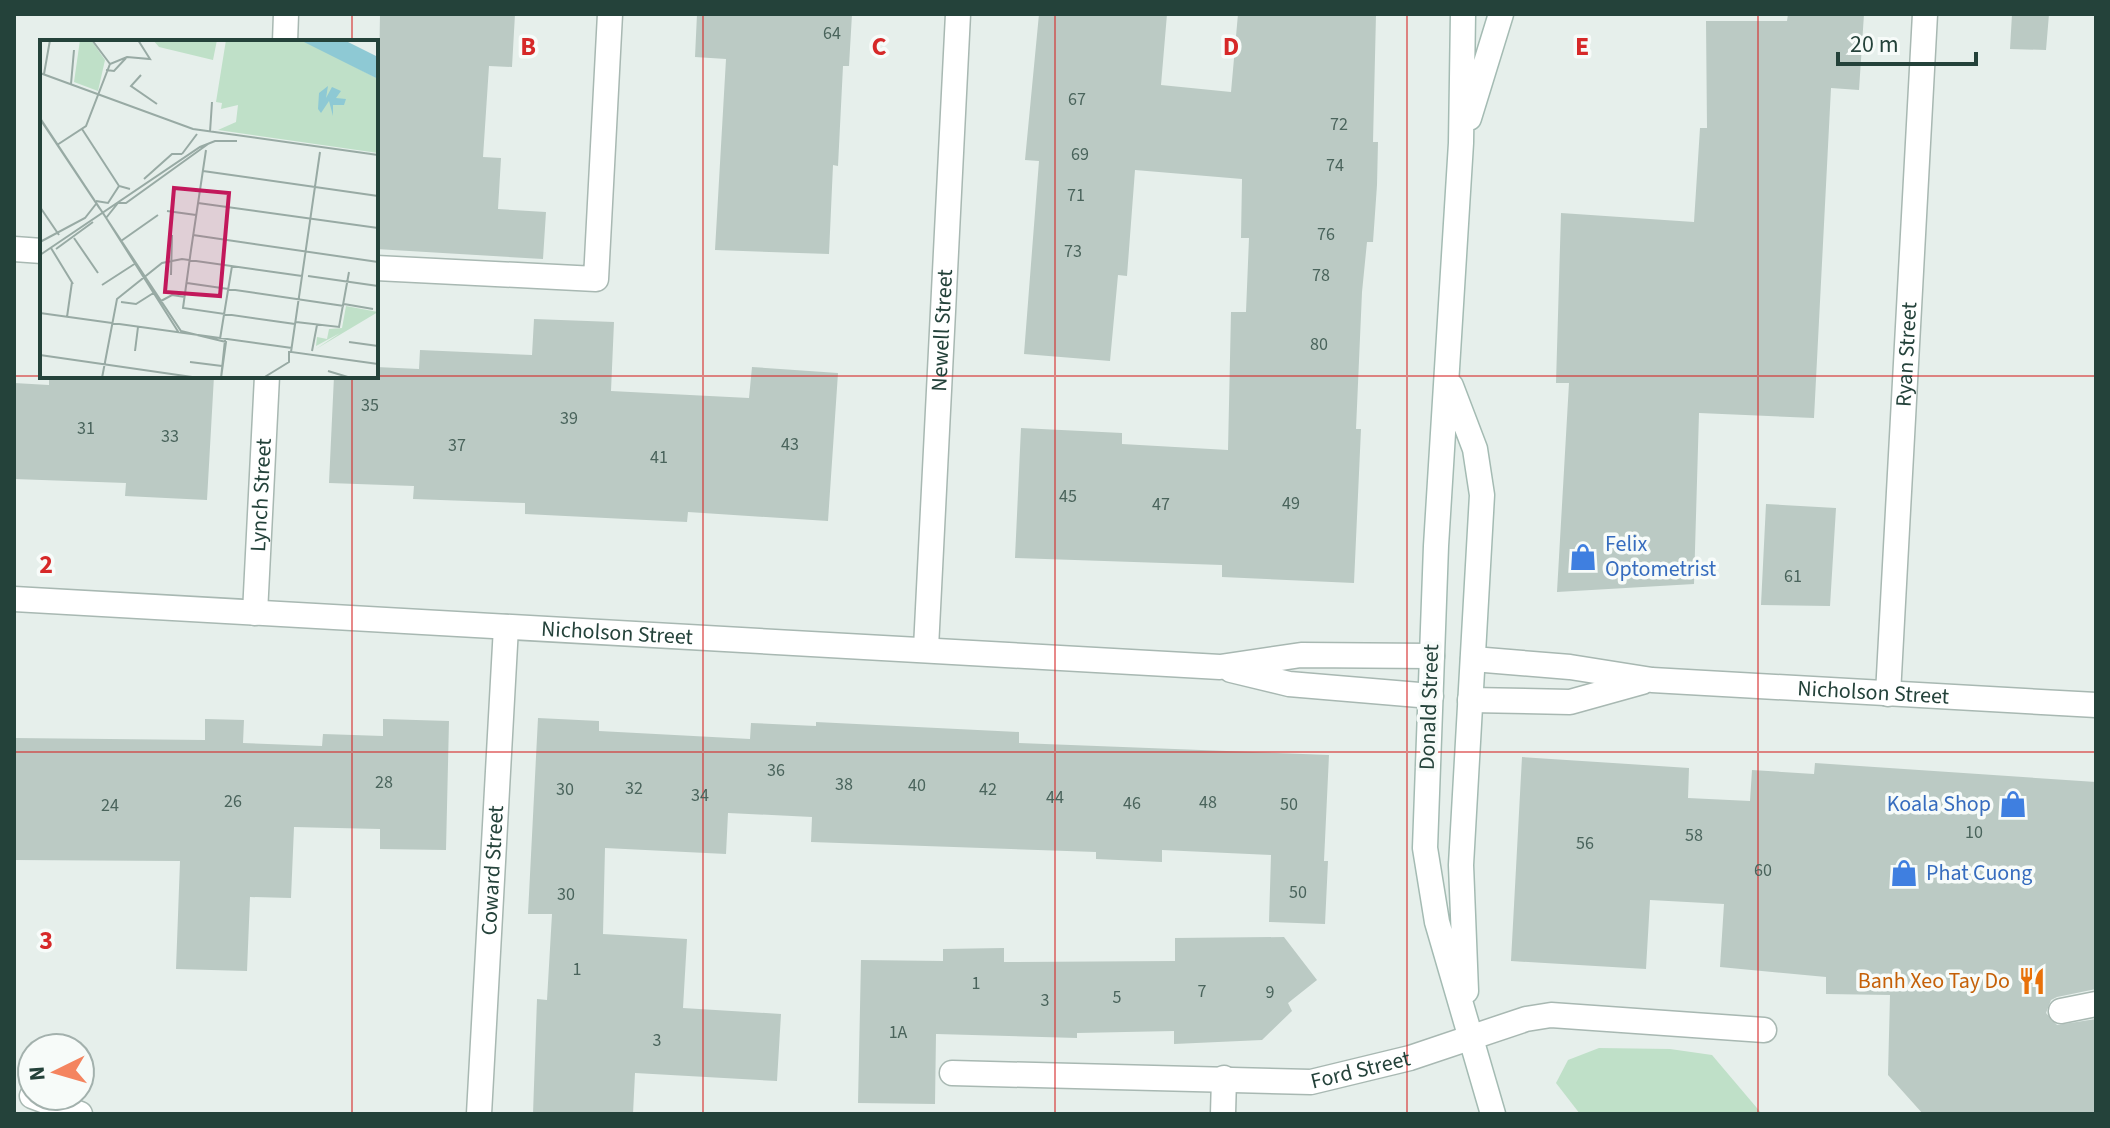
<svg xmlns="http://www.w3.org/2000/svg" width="2110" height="1128" font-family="'Source Sans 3',sans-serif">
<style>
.green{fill:#bfe0c8}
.building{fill:#bbcac4}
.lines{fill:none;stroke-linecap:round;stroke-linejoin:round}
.lane-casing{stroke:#a8b8b2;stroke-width:27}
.street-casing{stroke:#a8b8b2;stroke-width:27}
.secondary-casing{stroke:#a4bbb3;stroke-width:27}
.lane{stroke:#fff;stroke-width:24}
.street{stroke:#fff;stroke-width:24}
.secondary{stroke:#fff;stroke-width:24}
.grid{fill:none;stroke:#d62828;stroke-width:2;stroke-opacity:0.55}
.labels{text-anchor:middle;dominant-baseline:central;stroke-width:7;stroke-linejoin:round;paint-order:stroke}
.number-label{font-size:18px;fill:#4a645c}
.street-label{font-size:22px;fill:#24423a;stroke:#f7fbf9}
.shop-label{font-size:22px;fill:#366cbe;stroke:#f7fbf9;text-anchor:start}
.food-label{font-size:22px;fill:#c56008;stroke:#f7fbf9;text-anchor:end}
.inset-road{fill:none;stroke:#98aaa4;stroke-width:2}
.view{fill:#c2185b;fill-opacity:0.15;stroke:#c2185b;stroke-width:4}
.inset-edge{fill:none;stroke:#24423a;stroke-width:4}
.grid-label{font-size:26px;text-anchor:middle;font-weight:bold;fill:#d62828;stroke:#f7fbf9;stroke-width:7;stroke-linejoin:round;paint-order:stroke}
</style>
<rect width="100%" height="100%" fill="#e6efeb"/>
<path class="green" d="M1599,1048L1670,1049L1712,1055L1762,1114H1580L1556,1083L1568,1060Z"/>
<path class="building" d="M380,14H515L512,67L489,66L483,157L501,158L498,209L546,212L543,259L376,249Z
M697,14H852L849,66H843L838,166L833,165L829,254L715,250L726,59L695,57Z
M1039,14H1167L1161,85L1231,92L1238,14H1376L1373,142H1378L1377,185L1373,242H1367L1362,292L1356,429H1361L1354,583L1222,577V565L1015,558L1021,428L1122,433V444L1228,450L1231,312H1246L1249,238H1241L1242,179L1135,170L1127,276L1118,275L1110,361L1024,354L1039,161L1025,160Z
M1788,14H1864L1859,90L1831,88L1814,418L1699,413L1694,584L1557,592L1569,383H1556L1561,213L1694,222L1700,128H1707L1706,21H1787Z
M2012,14H2049L2046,50L2010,49Z
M534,319L614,322L611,391L749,398L752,367L838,373L828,521L688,512L687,522L525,514V503L413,499L414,486L329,483L334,376H376V367L419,369L420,350L532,355Z
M49,376H214L207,500L125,496L126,483L14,479V383L49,385Z
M1766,504L1836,508L1830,606L1761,605Z
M538,718L599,721V731L750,739L751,723L816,726V722L1019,732V743L1329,755L1324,861H1328L1325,924L1269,922L1271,855L1162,850V862L1096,859V852L811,842L812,817L728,813L726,854L605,848L603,934L687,939L683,1008L781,1014L777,1081L635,1073L633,1114H533L537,999L547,1000L552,914H528Z
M205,719L244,720L243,743L322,746L323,734L383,736V719L449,721L446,850L380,849V829L294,827L291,898L250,897L247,971L176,969L180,861L14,860V738L205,740Z
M1522,757L1689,768L1688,798L1750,801L1752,770L1814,774L1815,763L2096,782V989L2057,997L2051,1000L2046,1013L2057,1025L2096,1019V1114H1923L1888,1075L1890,995L1826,994V977L1720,967L1724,904L1650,900L1646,969L1511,961Z
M1284,937L1317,980L1288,1003L1292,1011L1262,1040L1174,1044V1031L1077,1033V1038L936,1034L935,1104L858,1103L861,960L943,961V949L1004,948V962L1175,961V938Z"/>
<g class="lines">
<g class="lane-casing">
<path id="lane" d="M14,249L42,251
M376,268L596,279L610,14
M2061,1011L2096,1004
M32,1096L80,1114"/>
</g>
<g class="street-casing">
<g id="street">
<path d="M285,42L286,14"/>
<path id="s1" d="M14,599L1220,667L1301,655L1432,656"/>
<path id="s2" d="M255,613L267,376"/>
<path id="s3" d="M926,648L958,14"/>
<path id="s4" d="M1473,659L1570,667L1652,680L2096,705"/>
<path d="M1231,670L1289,684L1431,696"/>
<path id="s5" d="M1888,694L1925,14"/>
<path d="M1470,700L1570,702L1642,682"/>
<path id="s6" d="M952,1073L1311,1082L1410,1058L1526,1019L1551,1015L1764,1030"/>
<path id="s7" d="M479,1114L506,627"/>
<path d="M1223,1114L1224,1078"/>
</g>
</g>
<g class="secondary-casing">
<path id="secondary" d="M1463,14L1461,143L1436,546L1425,848L1437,922L1493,1114
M1469,118L1501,14
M1451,386L1475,449L1482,495L1461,865L1466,991"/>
</g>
<use href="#lane" class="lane"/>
<use href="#street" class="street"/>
<use href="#secondary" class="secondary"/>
</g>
<path class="grid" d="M352,14V42M703,14V1114M1055,14V1114M1407,14V1114M1758,14V1114M14,376H42M42,376H376M352,376V1114M376,376H2096M14,752H2096"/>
<defs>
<g id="shop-bare" transform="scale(2.16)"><path d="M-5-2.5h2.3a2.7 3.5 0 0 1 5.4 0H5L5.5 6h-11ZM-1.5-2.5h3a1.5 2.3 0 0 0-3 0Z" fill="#3f7fe0" stroke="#f7fbf9" stroke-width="2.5" paint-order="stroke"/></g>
<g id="restaurant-bare" transform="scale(2.16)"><path d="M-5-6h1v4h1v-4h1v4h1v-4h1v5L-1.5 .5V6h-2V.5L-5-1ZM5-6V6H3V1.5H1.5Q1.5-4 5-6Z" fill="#e8710a" stroke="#f7fbf9" stroke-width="2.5" paint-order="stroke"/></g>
</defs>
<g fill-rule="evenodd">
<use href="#shop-bare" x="1583" y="557"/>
<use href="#shop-bare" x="2013" y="804"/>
<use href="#shop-bare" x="1904" y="873"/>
<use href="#restaurant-bare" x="2032" y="981"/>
</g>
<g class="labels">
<g class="number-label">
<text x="832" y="33">64</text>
<text x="1077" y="99">67</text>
<text x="1339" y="124">72</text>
<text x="1080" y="154">69</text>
<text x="1335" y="165">74</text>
<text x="1076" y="195">71</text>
<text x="1326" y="234">76</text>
<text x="1073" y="251">73</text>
<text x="1321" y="275">78</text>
<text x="1319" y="344">80</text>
<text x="370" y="405">35</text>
<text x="569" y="418">39</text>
<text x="86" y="428">31</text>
<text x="170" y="436">33</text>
<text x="790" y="444">43</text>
<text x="457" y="445">37</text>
<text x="659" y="457">41</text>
<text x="1068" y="496">45</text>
<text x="1291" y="503">49</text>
<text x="1161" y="504">47</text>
<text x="1793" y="576">61</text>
<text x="776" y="770">36</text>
<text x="384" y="782">28</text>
<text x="844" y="784">38</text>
<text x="917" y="785">40</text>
<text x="634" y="788">32</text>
<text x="565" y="789">30</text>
<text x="988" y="789">42</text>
<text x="700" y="795">34</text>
<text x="1055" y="797">44</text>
<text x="233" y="801">26</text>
<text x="1208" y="802">48</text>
<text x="1132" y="803">46</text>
<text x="1289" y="804">50</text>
<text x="110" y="805">24</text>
<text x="1974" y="832">10</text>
<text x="1694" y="835">58</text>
<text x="1585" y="843">56</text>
<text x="1763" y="870">60</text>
<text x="1298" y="892">50</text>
<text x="566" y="894">30</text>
<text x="577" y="969">1</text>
<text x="976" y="983">1</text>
<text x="1202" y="991">7</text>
<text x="1270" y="992">9</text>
<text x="1117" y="997">5</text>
<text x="1045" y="1000">3</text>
<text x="898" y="1032">1A</text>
<text x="657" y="1040">3</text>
</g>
<g class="street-label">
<text stroke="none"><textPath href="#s3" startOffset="318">Newell Street</textPath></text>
<text stroke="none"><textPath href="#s5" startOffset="340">Ryan Street</textPath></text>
<text stroke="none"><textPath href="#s2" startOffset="118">Lynch Street</textPath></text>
<text stroke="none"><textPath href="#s1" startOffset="604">Nicholson Street</textPath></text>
<text stroke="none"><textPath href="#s4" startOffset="402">Nicholson Street</textPath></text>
<text transform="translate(1429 707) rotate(-88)">Donald Street</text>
<text stroke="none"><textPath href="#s7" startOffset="244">Coward Street</textPath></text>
<text stroke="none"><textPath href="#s6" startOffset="410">Ford Street</textPath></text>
</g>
<g class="shop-label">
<text x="1605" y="544">Felix<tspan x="1605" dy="25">Optometrist</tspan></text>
<text x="1991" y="804" text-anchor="end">Koala Shop</text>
<text x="1926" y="873">Phat Cuong</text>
</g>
<g class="food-label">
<text x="2010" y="981">Banh Xeo Tay Do</text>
</g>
</g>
<g transform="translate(40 40)">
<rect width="338" height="338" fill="#e6efeb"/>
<path d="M40,0H51L65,20L58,51L34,42ZM177,0L173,20L119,7L113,0ZM186,0H264L338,39V113L178,90L196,82L198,65L181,69L182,63L176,62ZM306,266L338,272L276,309L300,293L276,306L277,297L287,299L289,289L302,288Z" fill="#bfe0c8"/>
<path d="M262,1H306L338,17V39ZM288,46L286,58L292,47L301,51L296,58L306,59L304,65H293V76L289,61L281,73L278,69L279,53Z" fill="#8ec9d4"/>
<path class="inset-road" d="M52,0L70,24M66,30L74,31L86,18M0,33L153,89L338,115M4,34L10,0M101,35L91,46L117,64M31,44L34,10M0,78L141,291L186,302L181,338M0,79L60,169M42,89L79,146L90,149M170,92L172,62M17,105L46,86L70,24L87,17L110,19L98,0M280,112L251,312L338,324M142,114L157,94M163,131L338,156M104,139L132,114H142M56,161L68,163L79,146M158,163L338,188M0,167L19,195M127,171L156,175M63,173L139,293M66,178L78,163H86L168,104M153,195L338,222M34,198L58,233M81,201L118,175M0,202L45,178L56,164M11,208L33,244M16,209L53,182M151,210L143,268L255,284M151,210L166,110M0,215L160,107L175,101H197M131,235L132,195M268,236L338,246M147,243L304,266M62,245L96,223M121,261L132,255L145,257M81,262L96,264L115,252M304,264L333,269M0,273L252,308M27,277L32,242M256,282L299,287L309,232M180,299L192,226M309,302L338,306M95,311L98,287M272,311L277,285M0,315L159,338M150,322L182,326M288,331L311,338M62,338L77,259L122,223L142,219L262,236M181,338L185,300M223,338L249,322V311"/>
<path class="view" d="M134,148L189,153L180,256L125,252Z"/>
<rect width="338" height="338" class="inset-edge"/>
</g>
<g class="grid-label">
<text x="528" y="55">B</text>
<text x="879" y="55">C</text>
<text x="1231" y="55">D</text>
<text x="1582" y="55">E</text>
<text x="46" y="573">2</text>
<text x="46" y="949">3</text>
</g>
<rect width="2110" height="1128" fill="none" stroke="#24423a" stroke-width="32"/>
<g transform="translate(56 1072) rotate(265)"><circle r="38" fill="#f7fbf9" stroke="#a3b1ad" stroke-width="2"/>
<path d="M0-6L14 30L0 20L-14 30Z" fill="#f4845f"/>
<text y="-12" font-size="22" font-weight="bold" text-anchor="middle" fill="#24423a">N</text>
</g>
<path d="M1838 52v12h138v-12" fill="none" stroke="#24423a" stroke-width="4"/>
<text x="1850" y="52" font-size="24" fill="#24423a" stroke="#f7fbf9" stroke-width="6" paint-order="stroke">20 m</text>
</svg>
